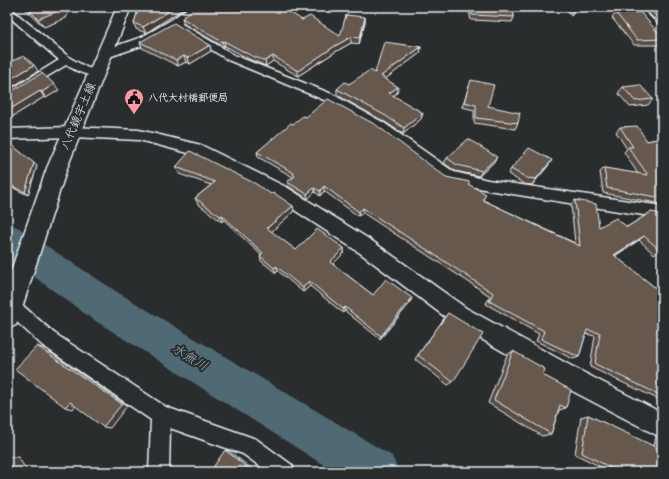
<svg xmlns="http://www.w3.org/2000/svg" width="669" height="479" font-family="Sriracha,'Klee One',sans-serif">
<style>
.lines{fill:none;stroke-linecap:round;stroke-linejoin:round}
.river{fill:#4f6b74;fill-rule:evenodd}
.service-casing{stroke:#e8f1f8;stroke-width:3}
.minor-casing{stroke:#e8f1f8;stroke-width:3}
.tertiary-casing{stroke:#e8f1f8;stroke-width:3}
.primary-casing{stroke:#e8f1f8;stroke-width:3}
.service{fill:#2a2d2e;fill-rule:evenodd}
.minor{fill:#2a2d2e;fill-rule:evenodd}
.tertiary{fill:#2a2d2e;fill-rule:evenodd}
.primary{fill:#2a2d2e;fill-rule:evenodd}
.wall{fill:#584c43;stroke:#e8f1f8}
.shaded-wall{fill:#473e37;stroke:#e8f1f8}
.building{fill:#66584e;stroke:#e8f1f8}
.labels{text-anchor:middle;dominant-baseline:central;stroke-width:4;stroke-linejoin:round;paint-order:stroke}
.far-poi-label{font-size:10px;font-weight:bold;fill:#e8f1f8;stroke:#2a2d2e;text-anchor:start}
.street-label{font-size:12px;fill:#e8f1f8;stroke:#2a2d2e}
.water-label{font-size:13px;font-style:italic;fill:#a3b5bd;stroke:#2a2d2e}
</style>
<rect width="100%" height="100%" fill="#2a2d2e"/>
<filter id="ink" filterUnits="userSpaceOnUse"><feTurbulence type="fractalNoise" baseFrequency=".025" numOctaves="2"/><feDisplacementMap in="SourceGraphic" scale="8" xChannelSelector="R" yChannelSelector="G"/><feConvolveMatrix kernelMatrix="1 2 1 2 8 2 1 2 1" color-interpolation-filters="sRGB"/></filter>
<g filter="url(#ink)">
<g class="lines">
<path class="river" d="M7,223L19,228L117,292L392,456L399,472H335L91,318L7,257Z"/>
<g class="service-casing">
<path id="service" d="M650,24H662V26H652L650,25Z"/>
</g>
<g class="minor-casing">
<path id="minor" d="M7,7L10,8L70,58L88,68L101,70L103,72L101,74C88,78 77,71 66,65L7,101V92L59,60L7,15Z
M630,7H640L662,29V38L658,37Z
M175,20L236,56L332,94L384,123L454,172L488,180L662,206V218L488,190L445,180L376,129L324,100L228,60L172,25L170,23L172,21Z
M7,294L13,297L54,333L166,407L256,439L292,465L295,472H268L243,454L170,428L169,472H149L151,420L42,345L7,313Z"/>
</g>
<g class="tertiary-casing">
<path id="tertiary" d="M189,7H202L179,26L150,43L103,59L98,58L97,55L98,52L142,37L171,20Z
M71,127L139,130L201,145L288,188L372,241L466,308L575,368L662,413V438L559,384L452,322L360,253L276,198L192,154L139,140L71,137L7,139V129Z"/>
</g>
<g class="primary-casing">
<path id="primary" d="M117,7H131L67,168L19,317L16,325L7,329V282L47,168Z"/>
</g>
<use href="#service" class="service"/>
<use href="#minor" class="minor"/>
<use href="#tertiary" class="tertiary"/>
<use href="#primary" class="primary"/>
</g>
<path class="wall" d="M23,7H71L66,18L44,27Z
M139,7H186L146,33L136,29L134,23Z
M468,7H513L514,17L512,22L471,20Z
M564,7H580L571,16Z
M643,7H658L656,16L654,19Z
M616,13L662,37V41L660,45H634L612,18Z
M365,17V22L359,44L351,43L335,52L298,76L273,61L266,66L251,60L225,46L224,47L184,24L182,18L302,20L340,36Z
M140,42L210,45L211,51L190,64L186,62L178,66L142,48Z
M421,47L420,53L385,79L398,87L397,93L393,96L423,113L421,119L403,134L385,122L337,95V89L375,73Z
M469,86L488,106L518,123L515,129L474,123V110L462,107Z
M623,87L653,99L648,105L630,107L618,93Z
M59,90L46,98L44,97L7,120V94Z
M293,124L469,185L483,200L575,243L571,205L575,200L599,227H627L651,212L662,249L654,254L639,240L615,256L662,293V401L590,367L595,336L586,334L579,357L573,359L536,341L539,334L486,304L490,296L363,213L358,216L324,191L320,196L315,192L308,199L288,186L287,182L293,177L258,157L257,152Z
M620,127L647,141L662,138V204L603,193L600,172L604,168L638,174L624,152L627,149L616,132Z
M7,141L37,166L28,195L7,185Z
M447,158L494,162L479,176L455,171L444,163Z
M548,166L532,185L524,184L508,174L511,169Z
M176,167L271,194L293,206L294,211L271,232L296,250L344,248V253L333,264L373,295L410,303L380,339L345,311L343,313L310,286L303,292L278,271L276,273L261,261L260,256L261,255L224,220L222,222L198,204L195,198L211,185L179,174Z
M448,313L453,382L448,385L415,359Z
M513,351L543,375L566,408L559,410L551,434L542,436L488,403L507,355Z
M588,415L654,447L656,436H662V472H611L575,454L581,417Z"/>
<path class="shaded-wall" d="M63,7H71L66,18L44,27L38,19Z
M176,7H186L146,33L143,27Z
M577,7H580L571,16L574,10Z
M365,17V22L359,44L360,38Z
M351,37V43L335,52L298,76V71L335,46Z
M224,41L225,46L224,47L222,42Z
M210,45L211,51L190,64L188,58Z
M421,47L420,53L380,83L381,76Z
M184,56L186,62L178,66L176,60Z
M273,56V61L266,66L265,61Z
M34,65L38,71L7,90V81Z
M54,84L59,90L46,98L42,92Z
M398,87L397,93L388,99L389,93Z
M40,91L44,97L7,120V111Z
M423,113L421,119L403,134L404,128Z
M497,157L494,162L479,176L482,171Z
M552,160L548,166L532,185L536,179Z
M34,163L37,166L28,195L25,192Z
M324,186V191L320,196V191Z
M314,188L315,192L308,199L307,194Z
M293,206L294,211L269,234L267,228Z
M363,208V213L358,216L359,212Z
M222,215L224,220L222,222L220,216Z
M644,236L639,240L609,259L614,255Z
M344,248V253L330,267V262Z
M276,266L278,271L276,273L274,268Z
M309,281L310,286L303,292V288Z
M412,298L410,303L380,339L381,336Z
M345,307V311L343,313V309Z
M37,346L45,349L127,406L110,428L103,427Z
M70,402L77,404L73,409L65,407Z
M225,450L229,451L256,472H253Z
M7,457H18L28,472H15L7,461Z"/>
<path class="building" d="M26,7H63L61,10L38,19Z
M139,7H176L143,27L134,23Z
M196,7H282L302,20L310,16L340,36L346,15L365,17L360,38L351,37L335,46L298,71L273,56L265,61L250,55L224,41L222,42L182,18Z
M471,7H513L514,17L472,15Z
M571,7H577L574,10Z
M648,7H658L656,16Z
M640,12L662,37V39L637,40L616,13Z
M174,23L210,45L188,58L184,56L176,60L140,42Z
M384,42L421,47L381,76L398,87L389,93L423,113L404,128L386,116L337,89L345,82L349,84L370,70L375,73Z
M24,56L34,65L7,81V63Z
M42,73L54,84L42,92L40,91L7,111V94Z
M471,80L494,85L488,106L520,113L518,123L476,118V105L464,102Z
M640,85L653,99L635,101L623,87Z
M328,99L376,125L446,177L470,182L468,184L486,194L483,200L580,246L575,200L596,204L599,227L616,218L627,227L651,212L662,214V249L660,250L644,236L614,255L662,293V396L595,364L600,333L587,330L579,357L541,339L544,331L489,301L493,293L363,208L359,212L324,186L320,191L314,188L307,194L287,182L295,176L293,174L294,173L257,152L291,123L293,124L303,116L306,117Z
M637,126L647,141L662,138V198L607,188L604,168L648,175L628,147H633L620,127Z
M468,139L497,157L482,171L457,165L447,158Z
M7,141L34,163L25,192L7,184Z
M529,148L552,160L536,179L527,178L511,169Z
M190,151L256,184L271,194L274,193L293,206L267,228L296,250L317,229L344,248L330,262L373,295L386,279L412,298L381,336L345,307L343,309L309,281L303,288L276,266L274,268L260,256L263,253L222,215L220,216L195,198L215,182L176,167Z
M448,313L483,334L453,382L418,355Z
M37,346L122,404L103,427L70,402L65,407L15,369Z
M513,351L545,369L543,375L571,390L566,408L560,405L551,434L494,400Z
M588,415L662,450V472H619L582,453Z
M225,450L253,472H210Z
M7,461L15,472H7Z"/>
</g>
<defs>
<g id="civic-pin" transform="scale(1)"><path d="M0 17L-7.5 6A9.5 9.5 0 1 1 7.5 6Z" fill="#ff9aa2" stroke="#2a2d2e"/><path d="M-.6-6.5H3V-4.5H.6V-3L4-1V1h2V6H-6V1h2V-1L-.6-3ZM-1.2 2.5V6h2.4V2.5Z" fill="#111"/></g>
</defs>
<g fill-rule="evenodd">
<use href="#civic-pin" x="134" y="98"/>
</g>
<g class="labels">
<g class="far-poi-label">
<text x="148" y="98">八代大村橋郵便局</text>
</g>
<g class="street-label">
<text transform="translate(78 116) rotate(-67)">八代鏡宇土線</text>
</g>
<g class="water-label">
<text transform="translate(190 357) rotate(31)">水無川</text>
</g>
</g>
<rect width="669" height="479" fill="none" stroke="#2a2d2e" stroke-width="24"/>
<rect x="12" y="12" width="645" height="455" fill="none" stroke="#e8f1f8" stroke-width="1.5" filter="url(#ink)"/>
</svg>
